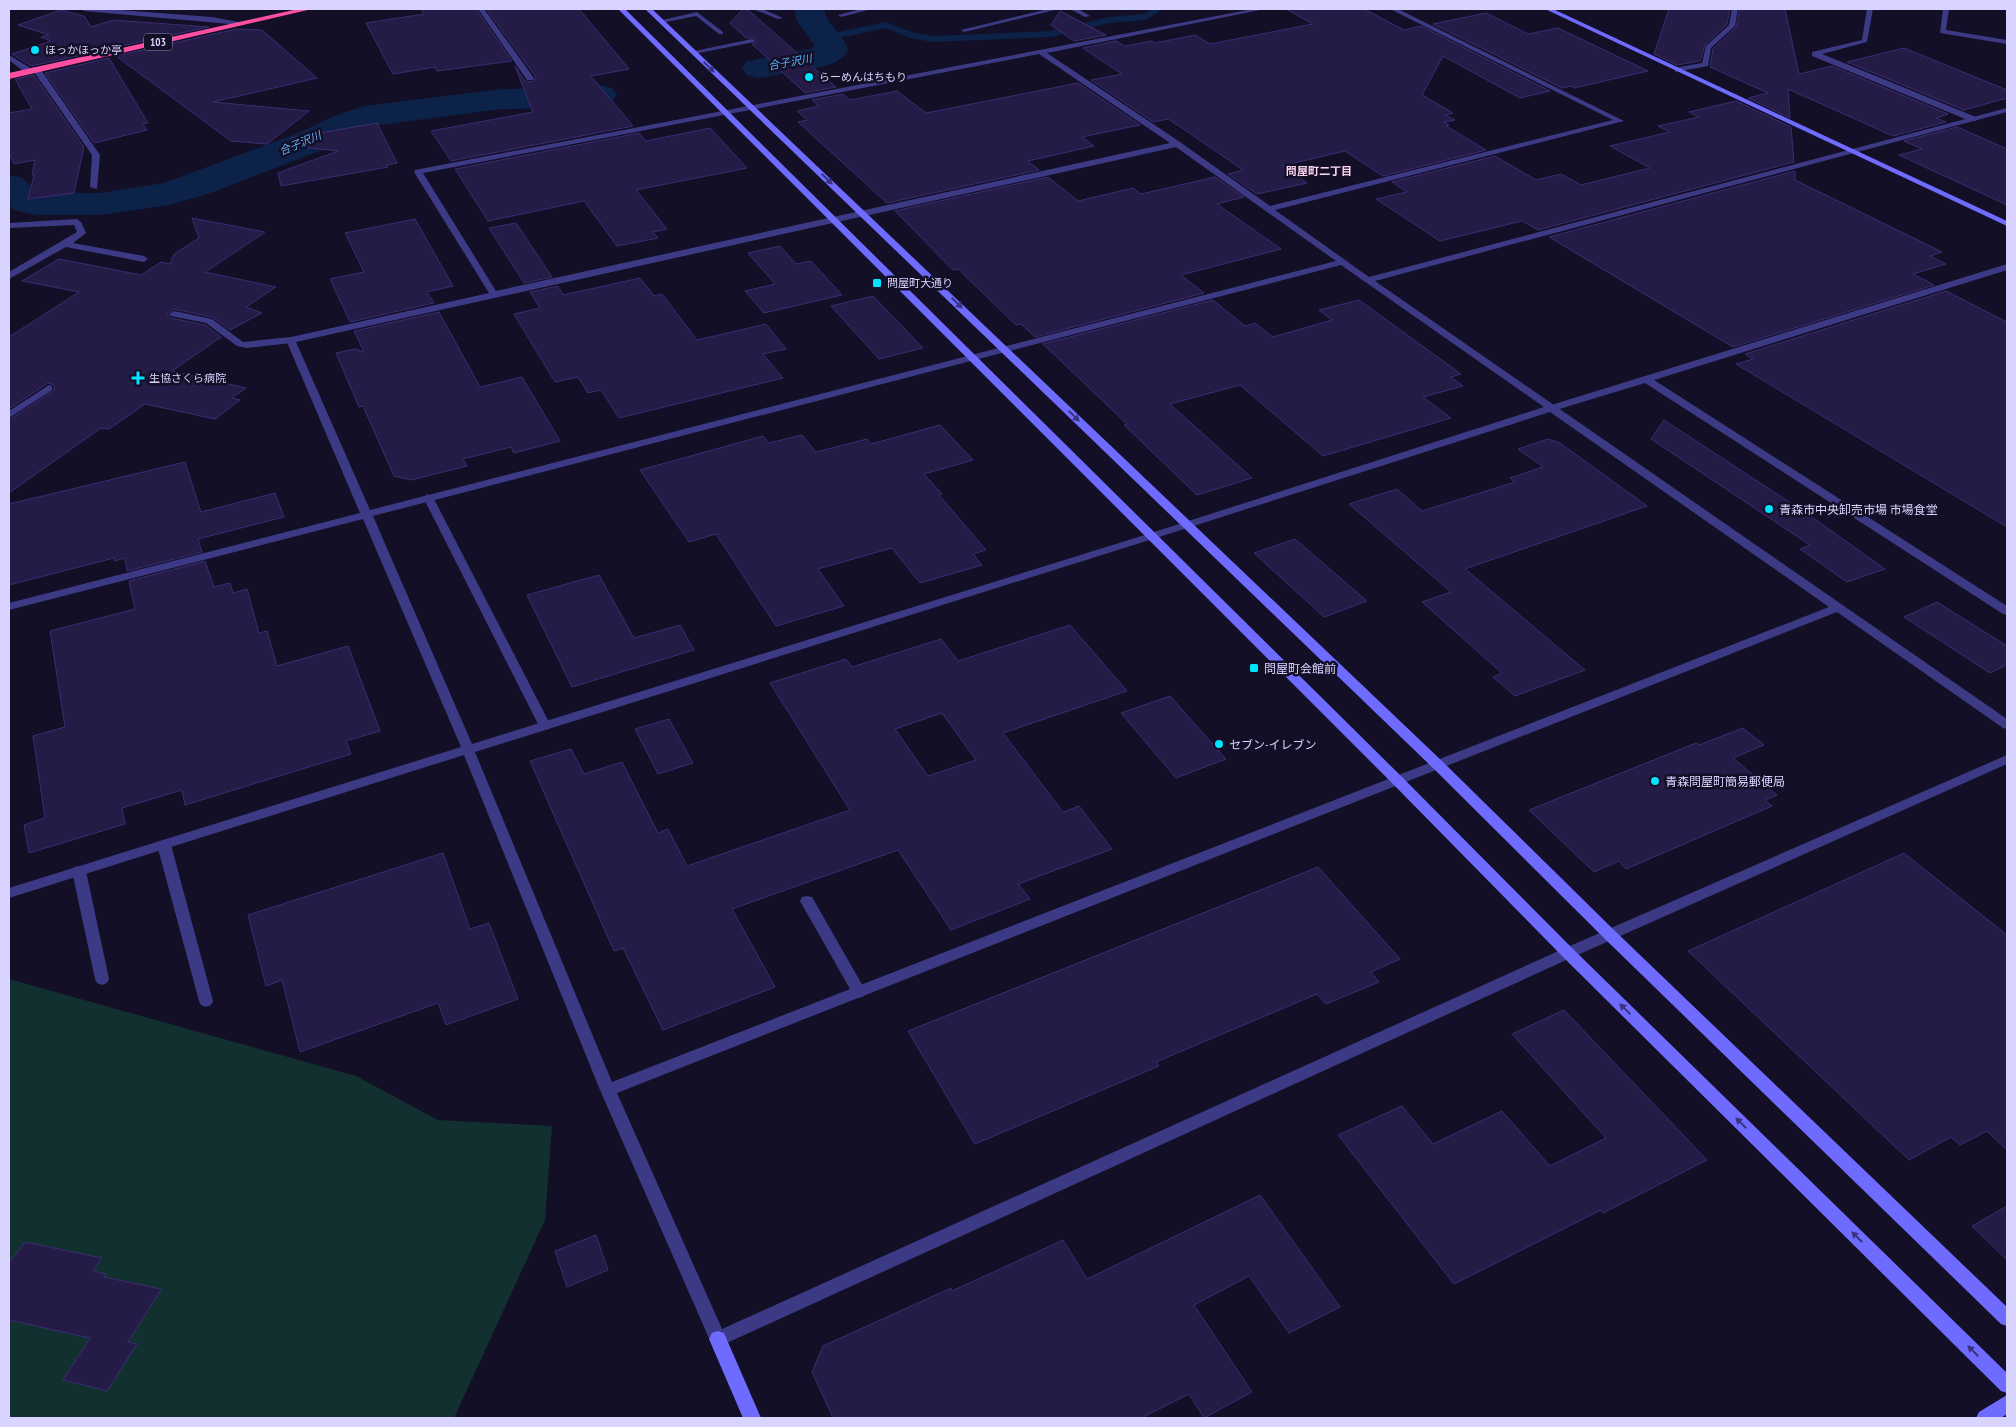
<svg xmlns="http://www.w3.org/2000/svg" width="2016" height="1427" font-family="'PT Sans Narrow','Noto Sans JP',sans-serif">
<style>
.green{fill:#12302f}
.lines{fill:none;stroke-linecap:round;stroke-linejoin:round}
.stream{stroke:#0c2248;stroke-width:6}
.river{fill:#0c2248;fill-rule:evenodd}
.building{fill:#241b47;stroke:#3b2d73;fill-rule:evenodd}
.lane{fill:#3d3a85;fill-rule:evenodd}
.street{fill:#3d3a85;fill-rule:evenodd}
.secondary{fill:#6f6bff;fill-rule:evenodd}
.highway{fill:#ff4fa3;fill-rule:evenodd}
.oneway{fill:#38347d}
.poi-dot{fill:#00e5ff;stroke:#130f26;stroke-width:2}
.labels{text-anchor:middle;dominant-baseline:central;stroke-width:5;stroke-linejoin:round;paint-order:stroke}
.shield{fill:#130f26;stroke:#9e99be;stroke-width:1}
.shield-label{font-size:11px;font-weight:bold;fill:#d9d4ff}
.far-poi-label{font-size:11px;fill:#d9d4ff;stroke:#130f26;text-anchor:start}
.far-water-label{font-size:11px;font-style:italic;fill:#62b6ff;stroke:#130f26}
.far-neighbourhood-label{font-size:11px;font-weight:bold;fill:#ffd6f0;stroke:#130f26}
.poi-label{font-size:12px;fill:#d9d4ff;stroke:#130f26;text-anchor:start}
</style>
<rect width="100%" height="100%" fill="#130f26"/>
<path class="green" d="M9,979L356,1076L438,1120L552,1126L545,1220L454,1418H9Z"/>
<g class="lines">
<path class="stream" d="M825,38L886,25L911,35L933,39L1051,34L1109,20L1145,17L1157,9"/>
<path class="river" d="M794,9H824C827,25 844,34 848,50L843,57L832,64L820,67L759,78L747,75L742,68L747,61L810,49L815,46L797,21Z
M600,85L612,88L617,95L612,102L568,108L502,109L371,126L322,150L208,194L169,205L101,215H37L14,210L9,206V175L22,178L39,193H101L164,183L296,134L334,116L364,106L502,89L568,88Z"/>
</g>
<path class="building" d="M421,9H476L512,61L437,71L435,67L393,74L366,23L424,14Z
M486,9H579L629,69L591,76L633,126L451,161L431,131L533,112L515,66L525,81L533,82L536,77Z
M743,9H747L836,87L805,93L752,44L755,43V38H746L730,23Z
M1286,9H1364L1404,30L1421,26L1550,91L1520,98L1443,56L1422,95L1453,113L1445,115L1455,120L1444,122L1449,125L1446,126L1486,150L1383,176L1345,151L1282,166L1307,183L1257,194L1228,174L1243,170L1182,128L1168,119L1153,122L1091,80L1122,74L1083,48L1116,41L1125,46L1152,41L1155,43L1195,35L1210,44L1313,24Z
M1669,9H1730L1727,24L1705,45L1700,61L1677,65L1654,54Z
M1740,9H1785L1799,74L1832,66L1948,114L1936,118L1946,122L1893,136L1788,89L1790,118L1748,98L1768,93L1710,67L1713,49L1736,27Z
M61,10L84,16L91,27L113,20L209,27L107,49L102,45L105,50L31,66L12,54L51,41L41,37L49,35L18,25Z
M1060,11L1106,35L1074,41L1051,25Z
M1486,13L1528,34L1558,28L1648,71L1574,88L1571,86L1562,88L1433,24Z
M236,29L262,30L317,78L213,102L309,111L267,144L231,141L116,56Z
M1904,48L2007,90V98L1964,110L1847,62Z
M109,58L148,123L143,124L147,130L94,143L45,73Z
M34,75L84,147L74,193L28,199L34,175H32L35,160L14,164L9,153V113L32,109L15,79Z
M1078,83L1140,125L1082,137L1094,146L1028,161L1039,170L887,203L798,122L807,120L797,111L819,106L812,100L843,94L850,100L897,91L926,113Z
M1736,101L1791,127L1794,162L1538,230L1522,221L1440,241L1376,199L1407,192L1392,182L1495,156L1536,180L1561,174L1581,185L1650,168L1610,146L1670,132L1658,126L1699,117L1689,112Z
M377,123L397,163L387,165L388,167L281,186L278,173L338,151L291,146V138Z
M1957,127L2007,149V205L1899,155L1922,149L1904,141Z
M710,128L747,168L636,190L667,229L653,232L658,238L617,246L584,201L488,221L455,169L639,133L646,141Z
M1795,171V180L1942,252L1930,256L1946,264L1913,274L1934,285L1733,347L1549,237Z
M1048,177L1078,201L1133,188L1141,194L1215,177L1244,197L1217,204L1281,249L1181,275L1204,293L1035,337L1021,324L1016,325L958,269L953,270L895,211Z
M192,218L265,232L205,272L276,287L246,307L262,313L230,330L212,317L174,309L167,314L171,318L205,325L221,337L172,371L246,388L232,398L240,400L215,419L145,404L109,429L101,428L9,493V420L54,390V385L48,383L9,409V337L79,292L22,281L59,259L141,275L161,262L170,264L174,254L199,238Z
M415,219L453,286L427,292L434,303L350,322L330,279L364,272L345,233Z
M516,223L552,277L524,283L489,228Z
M780,246L796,264L811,261L842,295L764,313L745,291L775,284L748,253Z
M640,278L654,296L662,294L697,340L766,324L786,349L763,354L783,378L619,418L601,390L588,393L578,377L555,382L514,314L540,308L530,292L558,286L563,295Z
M1946,291L2007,322V527L1736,364L1753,359L1745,354Z
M873,296L923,348L879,359L831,306Z
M1213,300L1245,326L1255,323L1273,337L1332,320L1319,310L1359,300L1461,374L1451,377L1463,386L1423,397L1451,418L1323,456L1240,385L1170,404L1252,478L1197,495L1124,425L1127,424L1043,344Z
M439,312L480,387L522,377L560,441L514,453L511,447L463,459L467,466L411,480L394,476L363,406L359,407L336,353L355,349L364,352L354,331Z
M1664,420L1809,515L1885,569L1847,582L1800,549L1810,545L1651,439Z
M940,425L973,460L924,474L942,494L939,495L986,550L973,554L982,565L920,583L892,548L818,569L844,606L776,626L716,534L689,542L640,470L763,436L769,443L802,435L816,452L867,439L871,444Z
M1548,439L1560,443L1647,506L1465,569L1585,670L1515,696L1493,677L1502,673L1422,602L1451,592L1349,504L1397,489L1422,511L1515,482L1510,478L1543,467L1518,449Z
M185,462L201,512L275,493L284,517L198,539L202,552L127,571L125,558L115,561L114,558L9,585V504Z
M1295,539L1367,601L1324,617L1254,553Z
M205,561L214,587L230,583L233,593L247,589L259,633L267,631L277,666L348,646L380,731L346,741L351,754L185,805L182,790L122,808L125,824L29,853L24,825L45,818L33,736L65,727L50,631L135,609L129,581Z
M599,575L634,638L680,625L694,650L572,687L527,595Z
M1937,602L2007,646V665L1990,673L1904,617Z
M1070,625L1127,691L1003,733L1063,812L1079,806L1112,849L1018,884L1030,899L951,930L898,850L732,909L775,987L663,1030L623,948L614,951L530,761L571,749L584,774L622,762L658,833L668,829L687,866L850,810L770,683L846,659L852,667L941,639L958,661ZM942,713L976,760L928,776L895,729Z
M1170,696L1226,759L1176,778L1121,713Z
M669,719L693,763L658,774L635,729Z
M1743,728L1764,745L1733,758L1777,795L1765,800L1772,806L1626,869L1619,861L1594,872L1529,810L1696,743L1699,745Z
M443,853L470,929L489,923L518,999L446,1025L438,1003L300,1052L282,980L266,986L248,915Z
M1904,853L2007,935V1150L1987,1131L1960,1145L1951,1137L1909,1160L1688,951Z
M1318,867L1400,959L1371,972L1379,982L1326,1004L1317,994L1156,1062L1159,1066L975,1144L908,1031Z
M1564,1010L1707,1160L1603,1213L1601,1210L1454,1284L1338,1135L1402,1106L1433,1144L1502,1111L1550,1166L1606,1138L1512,1034Z
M1260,1195L1340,1307L1289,1333L1249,1276L1194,1305L1252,1392L1204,1418L1189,1394L1141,1418H833L812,1372L823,1346L951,1288L952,1291L1063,1240L1087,1279Z
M2007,1206V1260L1972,1226Z
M596,1235L608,1270L567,1287L555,1251Z
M25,1242L102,1258L93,1271L106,1274L104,1277L161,1289L128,1342L137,1344L107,1391L63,1380L90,1338L9,1320V1263Z"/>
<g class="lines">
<path class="lane" d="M478,9H484L534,78L533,80H527Z
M753,9H762L783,18L778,19Z
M1048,9H1059L964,32L961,30Z
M1732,9H1738L1735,26L1711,48L1708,66L1675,72V68L1702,63L1706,46L1729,25Z
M1867,9H1873L1867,42L1822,54L1976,117V121H1970L1812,56V52L1862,40Z
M1943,9H1949L1946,30L2007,40V44L1940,33Z
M697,12L723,32V34H719L696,16L661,23L658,21Z
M752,39L754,40V42L694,54L690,52Z
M33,67H39L100,155L97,189L90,187L92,155L32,69Z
M77,219L81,222L86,233L73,243L144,256L148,259L144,262L66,247L9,279V272L77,232L74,225L9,228V223Z
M2007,264V270L1654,380L2007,606V615L2003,614L1645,383L1556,410L1552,411L1547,408L1548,406Z
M174,311L212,319L243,342L291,337L296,340L291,343L247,348L237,346L206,323L171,316L169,314Z
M49,385L52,386V390L9,418V411Z
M428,494L433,497L551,726L549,729L545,730L539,726L423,497Z
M164,840L169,842L171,845L213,1001L211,1005L206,1007L201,1005L199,1001L157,845L159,842Z
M79,866L84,867L86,871L109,979L107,983L102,985L97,983L95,979L72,871L74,867Z
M807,896L812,897L864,988L866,992L864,996L859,998L854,996L800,901L802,897Z"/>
<path class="street" d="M81,9H107L212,17L244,23L241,25L84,11Z
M861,9H872L841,17L838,15Z
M1070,9H1078L1090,16L1085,17Z
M1253,9H1265L1047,53L1180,142L1270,206L1613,120L1390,9H1398L1624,121L1275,210L1369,277L2007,108V112L1375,281L2007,719V729L2003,728L1837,612L617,1093L722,1329L1563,949L2007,755V764L1573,957L718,1347L712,1345L600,1090L464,755L9,898V888L461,747L363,519L9,610V603L360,513L286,340L291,337L489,293L414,172L415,170ZM1039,54L1170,143L496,291L423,173ZM1176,147L1336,261L370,510L296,342ZM1341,265L1544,407L1148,534L472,744L373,516ZM1550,412L1829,607L612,1082L475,752L1156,538Z
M9,55L32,69V73H26L9,60Z"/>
<path class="secondary" d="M618,9H625L1403,778L1573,949L2007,1373V1393L2001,1391L1563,957L1393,784Z
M645,9H652L1443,762L1615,931L2007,1307V1326L2001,1324L1605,939L1433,768Z
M1545,9H1553L2007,221V226Z
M718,1331L724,1333L761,1418H743L709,1339L712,1333Z
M2007,1395V1414L2001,1418H1976L1979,1412Z"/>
<path class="highway" d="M298,9H312L9,79V73Z"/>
</g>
<defs><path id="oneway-solid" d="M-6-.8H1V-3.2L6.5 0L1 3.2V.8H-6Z" transform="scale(1.25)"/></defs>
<g class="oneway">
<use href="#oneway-solid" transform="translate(709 67) rotate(44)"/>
<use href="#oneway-solid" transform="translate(827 179) rotate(44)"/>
<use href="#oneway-solid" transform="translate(957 303) rotate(44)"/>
<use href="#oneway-solid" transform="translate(1074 416) rotate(44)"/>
<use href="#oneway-solid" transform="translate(1625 1009) rotate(-135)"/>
<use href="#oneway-solid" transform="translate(1741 1123) rotate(-135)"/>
<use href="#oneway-solid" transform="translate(1857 1237) rotate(-135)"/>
<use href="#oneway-solid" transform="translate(1973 1351) rotate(-135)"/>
</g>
<g class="poi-dot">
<circle cx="35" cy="50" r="5"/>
<circle cx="809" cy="77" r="5"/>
<rect x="872" y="278" width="10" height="10" rx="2.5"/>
<path d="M135.5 370.5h5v5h5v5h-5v5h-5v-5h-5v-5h5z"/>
<circle cx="1769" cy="509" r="5"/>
<rect x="1249" y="663" width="10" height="10" rx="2.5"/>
<circle cx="1219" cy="744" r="5"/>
<circle cx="1655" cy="781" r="5"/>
</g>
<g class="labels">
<rect class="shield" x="144" y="33.5" width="28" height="17" rx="4"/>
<g class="shield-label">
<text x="158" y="42">103</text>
</g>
<g class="far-poi-label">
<text x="45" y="50">ほっかほっか亭</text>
<text x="819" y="77">らーめんはちもり</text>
<text x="887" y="283">問屋町大通り</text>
<text x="149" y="378">生協さくら病院</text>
</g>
<g class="far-water-label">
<text transform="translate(790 62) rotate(-10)">合子沢川</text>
<text transform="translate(300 143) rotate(-23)">合子沢川</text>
</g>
<g class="far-neighbourhood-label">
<text x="1319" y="171">問屋町二丁目</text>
</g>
<g class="poi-label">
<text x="1779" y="509">青森市中央卸売市場 市場食堂</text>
<text x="1264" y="668">問屋町会館前</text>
<text x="1229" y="744">セブン-イレブン</text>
<text x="1665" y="781">青森問屋町簡易郵便局</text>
</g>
</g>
<rect width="2016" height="1427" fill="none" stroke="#d9d4ff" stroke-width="20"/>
</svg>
